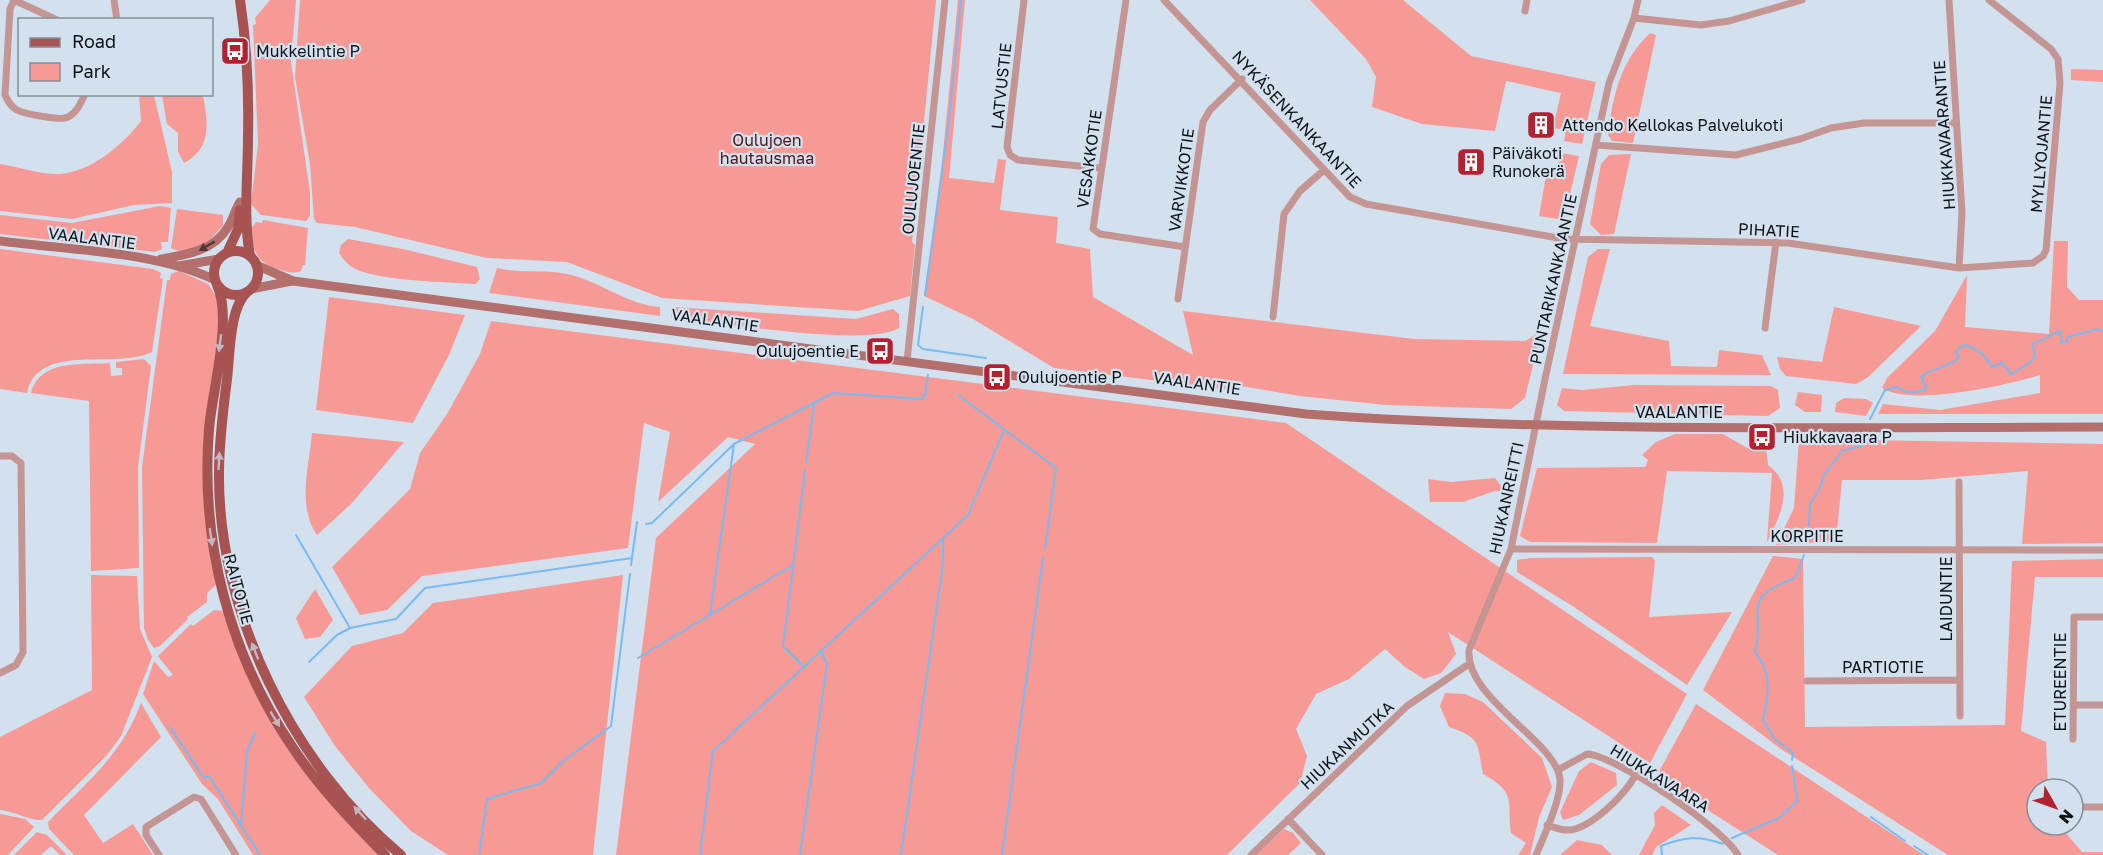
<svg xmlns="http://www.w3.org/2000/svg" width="2103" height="855" font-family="'Golos Text',sans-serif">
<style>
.green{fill:#f79995}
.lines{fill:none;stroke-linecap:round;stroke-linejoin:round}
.stream{stroke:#79baf0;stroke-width:2}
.street{stroke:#c49592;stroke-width:7}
.secondary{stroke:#b36f6c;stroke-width:9}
.primary{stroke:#a65352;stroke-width:10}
.oneway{fill:#503839}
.oneway2{fill:#c6b6c0}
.labels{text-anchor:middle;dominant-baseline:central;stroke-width:4.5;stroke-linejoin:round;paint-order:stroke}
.poi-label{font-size:16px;fill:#0e1317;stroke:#d3e1ef;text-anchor:start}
.street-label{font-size:16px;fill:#0e1317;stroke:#d3e1ef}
.park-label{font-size:16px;fill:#531316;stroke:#d3e1ef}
</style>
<rect width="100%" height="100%" fill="#d3e1ef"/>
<path class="green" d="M270,0H296L291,62L310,192V216L306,221L261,215L251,204L258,144L253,25L256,24L255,18Z
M300,0H936L912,242L915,245L910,296L858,311L662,298L567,262L487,258L355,227L317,223L314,219L310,164L295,77Z
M958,0H965L949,178L994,183L998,159L1006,160L1000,210L1058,217L1056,243L1090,249L1093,297L1193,355L1183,311L1414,339L1525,341L1541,332L1525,398L1511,409L1386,405L1300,396L1235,385L1231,390L1054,368L973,319L924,296L940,183Z
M1310,0H1403L1471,56L1596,82L1582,144L1564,141L1566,130L1553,128L1561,93L1506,81L1495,131L1422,124L1372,107L1376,77L1366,59Z
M1650,33L1656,35L1633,143L1612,141L1608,135C1613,95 1620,62 1650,33Z
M2071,69L2103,70V82L2071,80Z
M139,95H154L172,172V203L134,205L72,219L0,211V164C19,167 42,175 60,174C91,172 124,144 141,121Z
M162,95H203C208,123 212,148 184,163L178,152V133L167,124Z
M1561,153L1579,156L1564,220L1539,216L1547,170L1557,172Z
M1631,154L1614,234L1601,235L1590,224L1601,164L1609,155Z
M160,206L171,208L168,242H161L162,249L155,252L0,234V215L72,223Z
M177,209L223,215V225C212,240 190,258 171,248Z
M263,220L308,228L305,265H303L301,271C292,274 287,272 278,269C257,263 253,251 250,230L256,222L262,223Z
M348,239L403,249L477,267L480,279L476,284C444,282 389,281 360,271C350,267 345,262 339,253L341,245Z
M2054,241H2068L2067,287L2079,300H2103V414H1878L1883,404L1940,410L2040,393V375C2008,385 1911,407 1882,388L1887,378L1935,331L1967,275L1965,327L2049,334Z
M0,249L153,269L161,273L160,278L163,279L152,352C117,370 38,341 27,393L0,389Z
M1598,249H1610L1590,326L1669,341L1671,366L1717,367L1719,350L1762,355L1771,375L1563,374L1588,257Z
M497,268C522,274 545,269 567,274C600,281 627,305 660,307V316L489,293Z
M179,271L208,284L217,298L219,325L206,426L217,584L207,593V602L187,617L188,619L160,646L154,648L148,640L144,628L142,467L167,280H170L171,274Z
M329,297L465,315L449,355L413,423L316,410Z
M673,307L856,319L893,309L899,314V328C867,348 716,322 671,317Z
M1834,307L1921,326L1867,378L1856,384L1786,376L1780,369L1777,357L1822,362Z
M491,321L1286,423L1687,694L1650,763L1448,632L1456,654L1441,673L1424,679L1405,667L1385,649L1349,679L1316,694L1296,729L1307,756L1300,783L1227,855H616L656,538L755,444L728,437L658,502L670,432L644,423L628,548L422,576L387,610L360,615L332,567L410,489L420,453L447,414L480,354Z
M144,359L151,366L138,467L139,568L91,571L89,401L31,393C40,359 81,365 110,363L111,376L122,375V368H116V362Z
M1634,385L1771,386L1778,390L1780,408L1768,416L1564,411L1557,405L1562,388L1582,390Z
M1798,392L1822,395L1821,412H1805L1795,405Z
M1844,398L1866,399L1873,403L1866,416L1835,412L1836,403Z
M312,433L404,442L351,504L317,535C297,506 309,467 312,433Z
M1675,434H1723L1749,449L1766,445L1768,465C1797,486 1779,517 1767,542L1772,473L1667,471L1657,543L1530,542L1520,536L1537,468L1645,467L1648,460L1642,455L1656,442Z
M1799,439L2103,444V543L2022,544L2028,471L1921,480H1842L1836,541L1776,545L1794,508Z
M1495,478L1505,491H1495L1463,502H1430L1428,479L1451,482Z
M1773,556L1803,559L1805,727L2005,725L2012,561L2103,559V577H2035L2021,731L2046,742L2048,789H2037V825H2059L2082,852H2103V855H1948L1781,749L1703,690Z
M1652,557L1655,561L1649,617L1732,612L1687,685L1574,607L1517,572V560L1530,558Z
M91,575L137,576L140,629L152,657L121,736L107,755L42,820C30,821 14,811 0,810V737L92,690Z
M623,575L593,855H448L411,831L369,788L335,746L304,697L352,646L403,633L433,603Z
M315,589L333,620L320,637L305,639L296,618Z
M214,610L224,611L270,717L381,855H253L218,799L202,784L143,694L154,661L168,677L173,675L158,656L191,624L193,626Z
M1445,693L1465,694L1483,702L1542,758L1552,787L1539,817L1530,855H1518L1526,843L1511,833C1507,800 1517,793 1483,774C1477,742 1481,738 1449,727L1440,706Z
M141,703L161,737L84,815L103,843L133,824L153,855H74L49,829L48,822C85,784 122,755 141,703Z
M1696,704L1924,855H1778L1656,777Z
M1591,762L1616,773L1617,785L1579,815L1563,820L1560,812L1579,771Z
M1662,805L1691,825L1656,847L1652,855H1639L1655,825L1654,813Z
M0,814L25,819L34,827L8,855H0Z
M1284,829L1293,833L1301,843L1288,855H1255Z
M37,832L47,835L67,855H60L51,846L41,855H14Z
M1577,840L1602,845L1612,855H1560Z"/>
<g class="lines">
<path class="stream" d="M925,295L949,119L961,0
M923,307L918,345L923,349L986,358
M958,395L1056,468L1045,549
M1870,419L1885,390L1897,387C1906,394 1917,393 1927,388L1921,377C1928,369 1947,368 1959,358L1956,352L1963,345C1975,346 1987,357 1992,367L2002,363L2011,374L2031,362L2035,354L2032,344C2042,341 2051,334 2060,331L2061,342H2066L2068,337L2098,329L2103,331
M806,462L814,405
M646,524L652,523L734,444L833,393L921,399L925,395L928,375
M296,535L350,628
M1808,541L1810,504L1818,492L1824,475L1842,451L1861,446L1868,437
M631,565L637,522
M710,614L734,444
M638,658L793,565
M309,662L337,635L350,628L396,619L425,588L632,558
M804,667L783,646L805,470
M170,727L204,778L209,776L260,855
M1792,760L1793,753L1774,738L1763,719C1769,694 1772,672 1755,652C1766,609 1738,599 1795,578L1804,555
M1792,766L1793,773
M1871,817L1905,841
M241,826L247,751L255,733
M1732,838L1779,818L1797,801L1794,776
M1914,846L1928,855
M479,855L487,799L541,783L563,761L611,726L630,574
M700,855L713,751L968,515L1004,430
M800,855L827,664L821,651
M901,855L943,564V540
M1002,855L1043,558
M1662,855L1661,846C1684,837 1699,835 1723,844"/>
<path class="street" d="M14,0L10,9L5,95C8,101 11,107 17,110C24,114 62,121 68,117C77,113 81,102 85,94
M14,0L57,20
M114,0L117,20
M1024,0L1007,147L1010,155L1018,160L1100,168
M1126,0L1093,229L1100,234L1185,247
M1164,0L1350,197L1366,204L1564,239L1788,243L1959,268L2033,263L2043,256L2046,250L2060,83L2058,59L2051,49L1989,0
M1949,0L1962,213L1959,268
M1525,11L1527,0
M1634,18L1701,25L1729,21L1802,0
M1596,145L1736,155L1800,139L1831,128L1864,123H1956
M1178,299L1203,122L1210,110L1242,79
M1273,317L1284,214L1300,191L1324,170
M1765,328L1776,242
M907,361L945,0
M0,456H12L21,463L23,652L16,665L0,673
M1959,482L1960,716
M1511,549L2103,550
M1807,681L1960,680
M2074,705H2103
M2073,739L2074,617H2103
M1558,770L1587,754C1617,756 1723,828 1738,855
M2073,807H2103
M1288,819L1322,855
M1547,825C1556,828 1566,832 1575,829C1596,823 1625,794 1635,776
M159,855L146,835V827L194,797L201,799L236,855
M1251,855L1407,706L1469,664
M1536,855C1544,836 1561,800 1560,780C1558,742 1465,699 1469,650L1511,549L1545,379L1609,83L1634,18L1638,0"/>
<path class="secondary" d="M0,241C66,250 156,251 215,280
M161,259C185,255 214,251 228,227C233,219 235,210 240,202
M256,265L293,281L1306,414C1571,433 1837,427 2103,427
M179,266L219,259
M251,289L292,281"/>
<path class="primary" d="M240,0C247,46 249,91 248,137C248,177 243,217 250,256
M214 273a22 22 0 1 1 44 0a22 22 0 1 1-44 0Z
M227,253L238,229L240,210
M217,285C233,318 212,392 209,429C200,542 229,654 293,748C319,787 352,821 385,855
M247,292C229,308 230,356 227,379C223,410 219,442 219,474C218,614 294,766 401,855"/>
</g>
<defs><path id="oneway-solid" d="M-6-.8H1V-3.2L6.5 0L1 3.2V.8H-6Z" transform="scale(1.5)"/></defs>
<use class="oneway" href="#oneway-solid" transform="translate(207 246) rotate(149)"/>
<g class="oneway2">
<use href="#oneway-solid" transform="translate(220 343) rotate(97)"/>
<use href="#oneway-solid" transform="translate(219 461) rotate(-87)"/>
<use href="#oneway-solid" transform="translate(211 537) rotate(82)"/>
<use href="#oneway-solid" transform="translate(255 651) rotate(-111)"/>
<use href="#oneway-solid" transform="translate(275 719) rotate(59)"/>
<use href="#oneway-solid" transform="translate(360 813) rotate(-133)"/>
</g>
<defs>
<g id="bus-square" transform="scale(1.5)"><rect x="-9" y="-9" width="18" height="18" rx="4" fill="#b3202f" stroke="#d3e1ef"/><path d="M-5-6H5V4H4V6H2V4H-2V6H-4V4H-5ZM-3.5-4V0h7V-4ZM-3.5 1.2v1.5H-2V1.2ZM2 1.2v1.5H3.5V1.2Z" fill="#fff"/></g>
<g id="building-square" transform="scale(1.5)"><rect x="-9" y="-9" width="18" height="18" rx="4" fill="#b3202f" stroke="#d3e1ef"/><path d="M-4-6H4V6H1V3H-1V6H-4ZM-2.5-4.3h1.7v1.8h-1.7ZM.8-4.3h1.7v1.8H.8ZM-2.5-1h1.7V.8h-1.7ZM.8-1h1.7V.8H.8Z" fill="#fff"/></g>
</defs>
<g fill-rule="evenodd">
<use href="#bus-square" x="235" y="51"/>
<use href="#building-square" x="1541" y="125"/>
<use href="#building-square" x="1471" y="162"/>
<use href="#bus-square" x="880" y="351"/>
<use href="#bus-square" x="997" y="377"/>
<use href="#bus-square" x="1762" y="437"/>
</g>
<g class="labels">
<g class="poi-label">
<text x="256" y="51">Mukkelintie P</text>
<text x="1562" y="125">Attendo Kellokas Palvelukoti</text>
<text x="1492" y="153">Päiväkoti<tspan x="1492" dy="18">Runokerä</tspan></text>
<text x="859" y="351" text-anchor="end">Oulujoentie E</text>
<text x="1018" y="377">Oulujoentie P</text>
<text x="1783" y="437">Hiukkavaara P</text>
</g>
<g class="street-label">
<text transform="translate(1001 86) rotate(-84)">LATVUSTIE</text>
<text transform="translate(1297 119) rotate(47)">NYKÄSENKANKAANTIE</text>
<text transform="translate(1944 135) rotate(-94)">HIUKKAVAARANTIE</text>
<text transform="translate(2041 154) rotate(-85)">MYLLYOJANTIE</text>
<text transform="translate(1089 159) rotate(-82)">VESAKKOTIE</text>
<text transform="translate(913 179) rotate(-84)">OULUJOENTIE</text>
<text transform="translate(1181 180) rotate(-82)">VARVIKKOTIE</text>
<text transform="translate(1769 230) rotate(3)">PIHATIE</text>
<text transform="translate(92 238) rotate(7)">VAALANTIE</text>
<text transform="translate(1553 279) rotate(-78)">PUNTARIKANKAANTIE</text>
<text transform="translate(715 320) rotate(8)">VAALANTIE</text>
<text transform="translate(1197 383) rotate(8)">VAALANTIE</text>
<text x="1679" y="412">VAALANTIE</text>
<text transform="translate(1506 498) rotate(-78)">HIUKANREITTI</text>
<text x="1807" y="536">KORPITIE</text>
<text transform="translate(239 589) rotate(75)">RAITOTIE</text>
<text transform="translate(1946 599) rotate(-90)">LAIDUNTIE</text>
<text x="1883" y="667">PARTIOTIE</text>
<text transform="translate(2060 682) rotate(-90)">ETUREENTIE</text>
<text transform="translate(1347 745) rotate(-43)">HIUKANMUTKA</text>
<text transform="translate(1660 778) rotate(32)">HIUKKAVAARA</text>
</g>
<g class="park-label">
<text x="767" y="140">Oulujoen<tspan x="767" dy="18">hautausmaa</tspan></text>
</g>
</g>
<rect x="18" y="18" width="195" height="78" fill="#d3e1ef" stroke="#848f99" stroke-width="1.5"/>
<rect x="30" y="38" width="30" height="9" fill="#a65352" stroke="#848f99" stroke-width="1.5"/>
<text x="72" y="48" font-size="18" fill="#0e1317">Road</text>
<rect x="30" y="63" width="30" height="18" fill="#f79995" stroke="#848f99" stroke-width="1.5"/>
<text x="72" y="78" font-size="18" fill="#0e1317">Park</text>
<g transform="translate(2055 807) rotate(130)"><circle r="28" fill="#d3e1ef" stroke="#848f99" stroke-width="1.5"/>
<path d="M0-4.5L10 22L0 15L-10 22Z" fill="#b3202f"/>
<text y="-9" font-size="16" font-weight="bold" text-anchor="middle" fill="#0e1317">N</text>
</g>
</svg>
